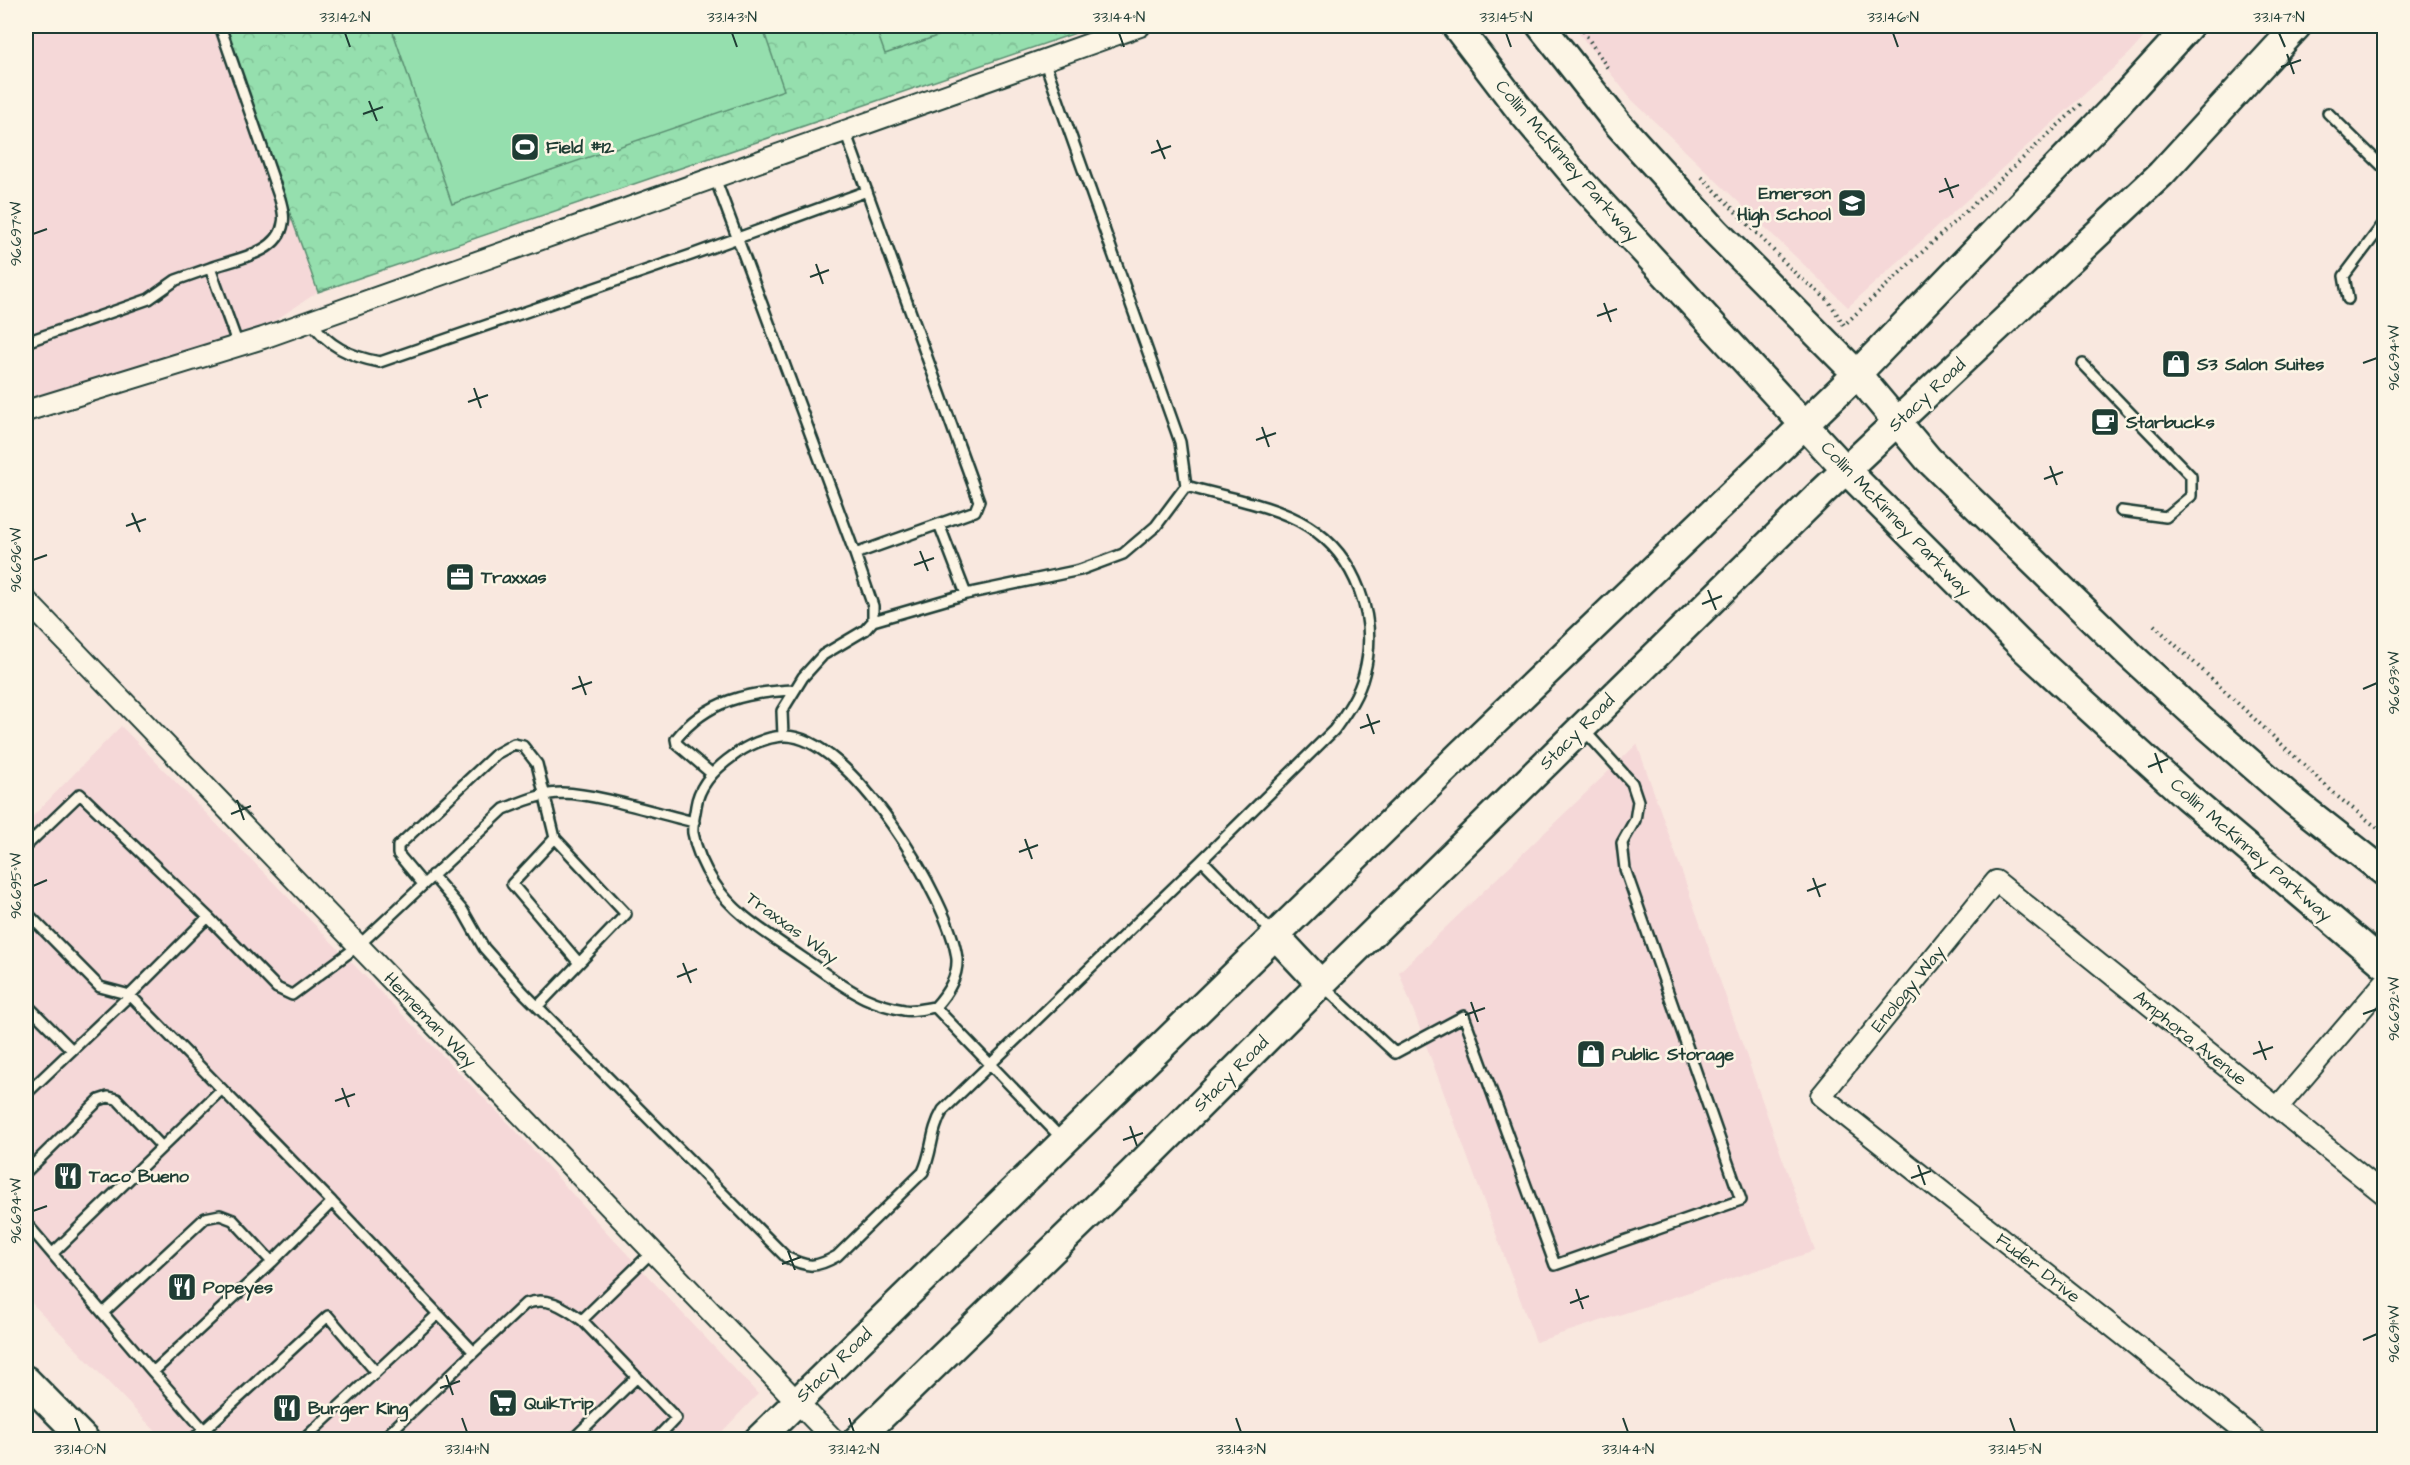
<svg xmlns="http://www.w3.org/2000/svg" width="2410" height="1465" font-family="'Architects Daughter',sans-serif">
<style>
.built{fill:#f5d8d8}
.park{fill:url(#park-crowns);stroke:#5a8e71;stroke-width:1.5}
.garden{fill:#95dfae;stroke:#5a8e71;stroke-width:1.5}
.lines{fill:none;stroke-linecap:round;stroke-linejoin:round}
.lane-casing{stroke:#1f3d34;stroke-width:14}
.street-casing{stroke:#1f3d34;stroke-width:24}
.secondary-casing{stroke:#1f3d34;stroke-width:32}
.path{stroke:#1f3d34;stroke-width:4;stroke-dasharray:1.5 4.5;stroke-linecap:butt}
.lane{stroke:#fcf5e5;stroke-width:9}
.street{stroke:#fcf5e5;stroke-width:20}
.secondary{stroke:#fcf5e5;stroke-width:27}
.ticks{fill:none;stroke:#1f3d34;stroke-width:2}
.labels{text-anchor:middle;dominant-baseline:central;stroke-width:5;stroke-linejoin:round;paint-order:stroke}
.poi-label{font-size:18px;font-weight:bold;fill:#1f3d34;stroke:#fcf5e5;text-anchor:start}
.street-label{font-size:18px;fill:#1f3d34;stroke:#fcf5e5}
.neatline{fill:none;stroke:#1f3d34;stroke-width:2}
.ticks-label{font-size:15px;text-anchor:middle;fill:#1f3d34}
</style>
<defs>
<pattern id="park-crowns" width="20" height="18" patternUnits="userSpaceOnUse" patternTransform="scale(1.5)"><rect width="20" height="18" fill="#95dfae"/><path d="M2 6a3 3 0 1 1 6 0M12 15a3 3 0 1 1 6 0" fill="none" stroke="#80c096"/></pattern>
</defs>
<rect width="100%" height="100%" fill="#f9e8df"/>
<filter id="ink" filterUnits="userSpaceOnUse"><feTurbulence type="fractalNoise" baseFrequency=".0167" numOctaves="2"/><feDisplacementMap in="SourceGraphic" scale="12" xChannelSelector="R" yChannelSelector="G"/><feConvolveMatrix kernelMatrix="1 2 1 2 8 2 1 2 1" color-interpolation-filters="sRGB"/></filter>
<g filter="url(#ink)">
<path class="built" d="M26,26H223L318,292L238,345L26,411Z
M1573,26H2154L2129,54L1848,307L1631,99Z
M121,726L517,1132L600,1225L758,1394L715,1439H163L26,1297V823Z
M1637,744L1815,1251L1536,1342L1399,972Z"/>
<path class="park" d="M223,26H1096L318,292Z"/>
<path class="garden" d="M391,26H762L784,90L452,204Z
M875,26H966L885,54Z"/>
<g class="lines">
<g class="lane-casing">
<path id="lane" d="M1044,60L1180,442L1186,486C1224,497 1275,505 1308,526C1356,556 1379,619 1364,674C1359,695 1346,713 1334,730L1202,860
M2328,113L2384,168
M715,178L855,554L975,511L979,501L845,131
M210,268C234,259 279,254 283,223C285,216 282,207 280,199L220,26
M2348,299L2344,276L2384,223
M311,321C327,346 351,357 380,362L691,255L867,191
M26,342L149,299L176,280L210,268L238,345
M2083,364L2191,476V496L2166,517L2121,511
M939,524L966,594
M873,621L966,594L1080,570L1123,554L1156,526L1186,486
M783,736L782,711L803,677L823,655L865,630L873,621V606L855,554
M712,774L677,744L676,739C707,700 748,692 795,690
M555,838L512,884L579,963
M26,846L80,794L208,917L130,995L100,987L26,912
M432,875L463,911L484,948L524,993L786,1257C808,1268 816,1268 837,1256L923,1172C933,1151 930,1132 943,1110L1202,860L1274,934
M423,884L398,854V846L496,754L514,744L523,746L537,764L555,838L626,914L538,1006
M208,917L277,988L292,995L358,946L504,809C522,802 541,793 562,793C600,794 655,813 694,822
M1323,986L1395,1053L1464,1016L1555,1265L1741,1200L1625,869L1622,843L1635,820L1638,801L1632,783L1583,729
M26,1004L72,1050
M935,1007C947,994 958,978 957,959C951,902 848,732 783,736C766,737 746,746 733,756C716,768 699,785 696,806C695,814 692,824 693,833C696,850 705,869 714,883C734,915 770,935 800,956C821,970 842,987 865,998C876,1003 892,1008 904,1010C913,1012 926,1008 935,1007L1063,1140
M26,1094L130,995L332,1202
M26,1172L99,1100L108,1097L117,1099L161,1146
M26,1223L153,1372L272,1262L332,1202L438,1314L303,1440
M652,1252L582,1320L676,1418L655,1440
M53,1253L222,1089
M104,1312L205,1218L220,1215L233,1220L272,1262
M474,1352L525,1304C547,1295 564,1307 582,1320
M153,1372L204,1430L328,1316L376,1372
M192,1440L204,1430L212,1440
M382,1440L474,1352L438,1314
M572,1440L637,1377"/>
</g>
<g class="street-casing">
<path id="street" d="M26,411L263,338L1140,26
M26,600L834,1440
M2277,1108L2384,983
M2256,1440L1821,1096L1996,881L2384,1194"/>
</g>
<g class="secondary-casing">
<path id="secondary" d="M1456,26L1520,110L1579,180L1845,469L2025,649L2186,796L2384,964
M1541,26L1618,124L1716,232L1857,374L1928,459L2130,655L2201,720L2295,802L2384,872
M1276,936L1321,984
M26,1380L85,1440
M758,1440L1460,755L1857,374L2112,110L2189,26
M857,1440L1132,1173L1321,984L1819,495L2161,174L2297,26"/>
</g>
<path class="path" d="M1580,26L1609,70
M1702,177L1797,275L1828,300L1844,325L2081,104
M2154,625L2338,797L2384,833"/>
<use href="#lane" class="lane"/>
<use href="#street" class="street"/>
<use href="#secondary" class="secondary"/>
</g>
</g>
<path class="ticks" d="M345,33L350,47M732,33L737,47M1119,33L1124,47M1506,33L1511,47M1893,33L1898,47M2279,33L2285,47M2287,54L2294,74M2281,67L2301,60M369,101L377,121M363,114L383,107M1157,140L1165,159M1151,153L1171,146M1945,178L1953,198M1939,192L1959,185M33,234L47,229M816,264L823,284M810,277L829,270M1604,303L1611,322M1597,316L1617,309M2363,363L2377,358M474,388L481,408M468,402L488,395M1262,427L1269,447M1256,440L1276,433M2050,466L2057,485M2044,479L2063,472M132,513L140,532M126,526L146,519M920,551L928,571M33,560L47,555M914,565L934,558M1708,590L1716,610M1702,604L1722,596M579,676L586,695M572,689L592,682M2363,689L2377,683M1367,714L1374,734M1360,728L1380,721M2155,753L2162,773M2148,767L2168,759M237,800L244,820M231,814L251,806M1025,839L1032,859M1019,852L1038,845M1813,878L1820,897M33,886L47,880M1807,891L1826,884M683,963L691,983M677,977L697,969M1471,1002L1478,1022M2363,1014L2377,1009M1465,1015L1485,1008M2259,1041L2266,1060M2253,1054L2273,1047M342,1088L349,1107M335,1101L355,1094M1130,1126L1137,1146M1123,1140L1143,1133M1918,1165L1925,1185M1911,1178L1931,1171M33,1211L47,1206M788,1251L795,1270M782,1264L801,1257M1576,1289L1583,1309M1570,1303L1589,1296M2363,1340L2377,1334M446,1375L453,1395M440,1388L460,1381M75,1418L80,1432M462,1418L467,1432M849,1418L854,1432M1236,1418L1241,1432M1623,1418L1628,1432M2010,1418L2015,1432"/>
<defs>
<g id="stadium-square" transform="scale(1.5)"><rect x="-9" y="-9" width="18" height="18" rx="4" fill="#1f3d34" stroke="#fcf5e5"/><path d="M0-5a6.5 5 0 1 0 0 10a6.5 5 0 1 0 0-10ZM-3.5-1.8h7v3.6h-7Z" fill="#fff"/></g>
<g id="school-square" transform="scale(1.5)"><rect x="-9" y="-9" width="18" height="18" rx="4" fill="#1f3d34" stroke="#fcf5e5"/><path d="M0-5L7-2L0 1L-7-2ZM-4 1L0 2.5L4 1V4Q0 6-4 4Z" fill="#fff"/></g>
<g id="shop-square" transform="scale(1.5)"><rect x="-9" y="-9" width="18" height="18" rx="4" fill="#1f3d34" stroke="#fcf5e5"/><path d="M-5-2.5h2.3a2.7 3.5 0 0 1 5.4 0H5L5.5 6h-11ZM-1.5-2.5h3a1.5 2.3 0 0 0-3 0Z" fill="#fff"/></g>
<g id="cafe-square" transform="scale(1.5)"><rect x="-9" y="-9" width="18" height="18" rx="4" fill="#1f3d34" stroke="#fcf5e5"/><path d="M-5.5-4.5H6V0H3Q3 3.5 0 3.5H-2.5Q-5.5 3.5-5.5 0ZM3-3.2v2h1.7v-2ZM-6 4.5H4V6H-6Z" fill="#fff"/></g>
<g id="office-square" transform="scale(1.5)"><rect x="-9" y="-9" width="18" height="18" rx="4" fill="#1f3d34" stroke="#fcf5e5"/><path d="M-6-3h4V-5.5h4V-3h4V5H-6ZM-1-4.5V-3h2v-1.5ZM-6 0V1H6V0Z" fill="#fff"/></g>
<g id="restaurant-square" transform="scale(1.5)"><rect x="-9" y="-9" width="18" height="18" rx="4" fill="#1f3d34" stroke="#fcf5e5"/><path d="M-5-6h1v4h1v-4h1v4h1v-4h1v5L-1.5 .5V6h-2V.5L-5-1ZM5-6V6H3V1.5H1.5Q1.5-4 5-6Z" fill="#fff"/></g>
<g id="supermarket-square" transform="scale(1.5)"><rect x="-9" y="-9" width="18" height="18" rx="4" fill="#1f3d34" stroke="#fcf5e5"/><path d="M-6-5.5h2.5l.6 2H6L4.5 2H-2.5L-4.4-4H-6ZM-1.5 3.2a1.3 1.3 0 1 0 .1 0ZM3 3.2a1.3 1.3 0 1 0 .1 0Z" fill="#fff"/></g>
</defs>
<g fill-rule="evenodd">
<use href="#stadium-square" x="525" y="147"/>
<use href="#school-square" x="1852" y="203"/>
<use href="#shop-square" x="2176" y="364"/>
<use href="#cafe-square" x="2105" y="422"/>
<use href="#office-square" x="460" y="577"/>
<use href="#shop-square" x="1591" y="1054"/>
<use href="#restaurant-square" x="68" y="1176"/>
<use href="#restaurant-square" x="182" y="1287"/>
<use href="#supermarket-square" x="503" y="1403"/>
<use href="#restaurant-square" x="287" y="1408"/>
</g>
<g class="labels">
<g class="poi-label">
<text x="546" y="147">Field #12</text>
<text x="1831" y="193" text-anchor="end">Emerson<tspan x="1831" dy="21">High School</tspan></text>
<text x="2197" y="364">S3 Salon Suites</text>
<text x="2126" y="422">Starbucks</text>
<text x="481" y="577">Traxxas</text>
<text x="1612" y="1054">Public Storage</text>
<text x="89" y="1176">Taco Bueno</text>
<text x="203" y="1287">Popeyes</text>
<text x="524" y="1403">QuikTrip</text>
<text x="308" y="1408">Burger King</text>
</g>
<g class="street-label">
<text transform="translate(1567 161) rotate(49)">Collin McKinney Parkway</text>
<text transform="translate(1927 395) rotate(-43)">Stacy Road</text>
<text transform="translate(1896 519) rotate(46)">Collin McKinney Parkway</text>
<text transform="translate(1577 732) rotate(-45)">Stacy Road</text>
<text transform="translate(2251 850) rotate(41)">Collin McKinney Parkway</text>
<text transform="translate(792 928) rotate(36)">Traxxas Way</text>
<text transform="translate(1908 989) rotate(-51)">Enology Way</text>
<text transform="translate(430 1020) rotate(46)">Henneman Way</text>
<text transform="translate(2190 1038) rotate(39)">Amphora Avenue</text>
<text transform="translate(1231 1074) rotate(-45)">Stacy Road</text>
<text transform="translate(2038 1268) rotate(38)">Fuder Drive</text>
<text transform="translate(834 1365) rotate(-44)">Stacy Road</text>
</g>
</g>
<rect width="2410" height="1465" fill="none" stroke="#fcf5e5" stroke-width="66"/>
<rect x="33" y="33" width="2344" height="1399" class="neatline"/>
<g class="ticks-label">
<text x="345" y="22">33.142°N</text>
<text x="732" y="22">33.143°N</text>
<text x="1119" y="22">33.144°N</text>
<text x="1506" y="22">33.145°N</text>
<text x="1893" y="22">33.146°N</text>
<text x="2279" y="22">33.147°N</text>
<text transform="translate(16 234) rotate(-90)" y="5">96.697°W</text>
<text transform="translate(2394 358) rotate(-90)" y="5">96.694°W</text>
<text transform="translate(16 560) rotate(-90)" y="5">96.696°W</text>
<text transform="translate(2394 683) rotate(-90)" y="5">96.693°W</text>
<text transform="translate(16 886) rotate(-90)" y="5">96.695°W</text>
<text transform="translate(2394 1009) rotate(-90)" y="5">96.692°W</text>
<text transform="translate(16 1211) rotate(-90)" y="5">96.694°W</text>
<text transform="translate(2394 1334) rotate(-90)" y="5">96.691°W</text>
<text x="80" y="1454">33.140°N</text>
<text x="467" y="1454">33.141°N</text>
<text x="854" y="1454">33.142°N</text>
<text x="1241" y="1454">33.143°N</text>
<text x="1628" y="1454">33.144°N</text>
<text x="2015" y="1454">33.145°N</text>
</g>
</svg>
